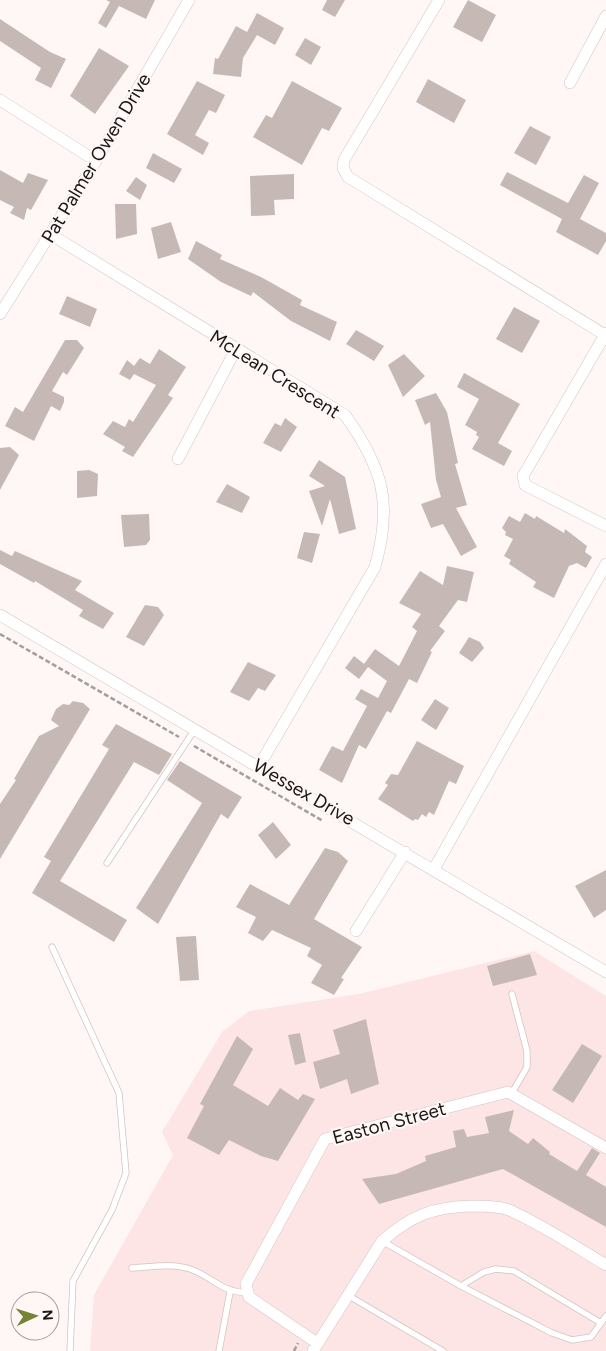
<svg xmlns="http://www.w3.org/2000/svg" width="606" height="1351" font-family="Figtree,sans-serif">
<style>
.built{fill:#fde5e5}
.building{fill:#c6b9b5}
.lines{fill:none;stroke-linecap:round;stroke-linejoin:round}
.service-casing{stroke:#d2c4c3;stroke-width:7}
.minor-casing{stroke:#d2c4c3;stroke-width:12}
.path{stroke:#a49d9d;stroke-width:2.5;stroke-dasharray:5 2.5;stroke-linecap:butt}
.service{stroke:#fff;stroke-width:5.5}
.minor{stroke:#fff;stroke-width:11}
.labels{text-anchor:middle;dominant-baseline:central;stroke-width:4.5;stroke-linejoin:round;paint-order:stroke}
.street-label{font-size:19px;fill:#1c1717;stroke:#fff6f6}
</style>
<rect width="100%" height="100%" fill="#fff6f6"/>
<path class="built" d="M534,951L606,996V1351H90L94,1295L173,1155L162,1132L222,1032L249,1011L359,994Z"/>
<path class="building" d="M106,0H155L146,19L119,6L106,28L98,23L110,2Z
M327,0H345L335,17L322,10Z
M468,0L496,15L482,42L453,27Z
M257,13L284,28L275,45L257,35L243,58L241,77L213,74L215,58L218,59L236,26L247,32Z
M0,19L50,52L66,59L51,88L35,80L41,68L0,41Z
M305,38L321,47L311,65L295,55Z
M99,48L129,66L95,114L70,96Z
M428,79L466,100L454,123L416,102Z
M197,81L225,95L216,113L209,110L195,135L209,143L203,155L167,134Z
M292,81L342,108L329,131L322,128L302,165L253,137L266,115L272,118Z
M530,126L551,137L536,165L514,153Z
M153,153L182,169L174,183L146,168Z
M0,170L23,183L28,173L48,180L31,210L27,208L24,220L10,213L14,207L0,200Z
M507,172L568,203L584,175L599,183L580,219L606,233V241L598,255L556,232L562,219L500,185Z
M294,174V199L274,200L275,215L251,216L250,176Z
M136,177L147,185L140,200L126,191Z
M115,204H136L137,234L116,239Z
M171,222L181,252L158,259L151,228Z
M196,241L222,255L220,259L261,277L302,300L300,305L337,322L330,341L291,321L253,292L251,296L221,282L188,259Z
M67,296L97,309L90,327L59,314Z
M514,307L540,321L522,353L496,339Z
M356,330L384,346L374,361L346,344Z
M65,340H77L84,348L67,375L63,372L52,391L64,397V402L60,411L51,406L34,441L5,426L15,407L23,412Z
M159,349L186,367L168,395L173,398L133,457L122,451L125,447L103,434L113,421L125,427L129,419L133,422L156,385L134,374L130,380L119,374L127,360L134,366L140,358L150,364Z
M404,354L425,376L403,397L388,365Z
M464,373L520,404L498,443L512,451L504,466L472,449L479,437L476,435L477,432L465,425L479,399L457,387Z
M436,393L447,412L458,463L455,464L467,505L456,508L477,547L461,556L443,524L431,528L421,504L441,497L436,480L430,422L425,425L415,400Z
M285,418L297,427L281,452L263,443L275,423L281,426Z
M10,447L19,455L0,490V448Z
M319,460L345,477L356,529L339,534L330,499L322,526L309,491L325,486L309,476Z
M89,470L98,474L97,496L77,498V471Z
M227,484L250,497L242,513L216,502Z
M525,513L535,519L536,516L564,533L565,529L587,546L585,552L592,557L586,568L577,563L569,566L554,598L533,587L536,582L509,564L511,560L504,556L513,539L505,535L506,532L502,528L509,516L520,522Z
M149,514L150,540L146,545L124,547L121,515Z
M304,532L320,534L312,563L297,558Z
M0,550L12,556L15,551L82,581L75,590L114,613L103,629L79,616L83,610L35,581L34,583L0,564Z
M447,566L474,572L467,602L458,600L439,626L445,631L430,651L432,652L417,683L409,679L391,713L387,711L366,749L359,745L342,783L319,770L332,746L343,751L367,706L355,699L361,689L378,698L387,681L364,664L375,649L399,666L417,631L412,627L421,614L399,603L420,571L443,585Z
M145,605L158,607L164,615L144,646L126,637Z
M469,637L480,642L484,648L472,662L459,653Z
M354,656L368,667L359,679L345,668Z
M248,662L276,675L265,691L258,688L249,701L230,692Z
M435,699L449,708L436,730L421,720Z
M73,701L83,703L90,709L0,859V804L16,780L14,779L39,736L59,726L51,720L56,709L63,704L69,705Z
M116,724L172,754L159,775L134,762L60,881L127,920L114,942L32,893L51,861L44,857L109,749L102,745Z
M417,741L464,766L456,784L449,781L434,815L429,812L426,817L422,814L418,820L415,819L413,821L378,799L388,785L385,783L391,774L398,775Z
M180,761L242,797L228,819L221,814L158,924L136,908L202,803L167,780Z
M273,822L291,845L276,859L258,835Z
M325,848L338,852L348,861L314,919L362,947L341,978L344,979L334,995L311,983L322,965L307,956L311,948L272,930L263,941L248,933L256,917L236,907L250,884L289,905Z
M606,870V910L594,918L575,886Z
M196,936L199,980L180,981L176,937Z
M530,954L537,975L493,986L487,966Z
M366,1019L379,1084L351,1094L347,1079L320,1089L313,1062L340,1054L333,1030Z
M300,1033L306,1062L295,1065L288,1035Z
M237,1036L253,1049L233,1085L268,1106L280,1088L298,1100L303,1094L315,1099L278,1161L261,1156L229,1140L219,1155L187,1138L204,1106L200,1104Z
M582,1044L602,1056L573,1103L552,1090Z
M514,1110L509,1131L528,1144L533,1138L550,1152L549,1154L577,1171L592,1148L600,1153L586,1175L606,1187V1227L503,1169L379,1204L362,1179L396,1174L426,1161L425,1156L456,1147L453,1131L464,1129L467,1137L489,1133L485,1117Z"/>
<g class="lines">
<g class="service-casing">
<path id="service" d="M107,863L195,729
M52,947L119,1093L126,1173L112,1210L73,1281L70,1351
M512,994L527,1051V1067L512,1093
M382,1241L461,1286L552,1333L572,1340L591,1337L606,1316
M132,1268C151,1267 172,1263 190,1269C213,1277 219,1291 247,1293
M461,1286L484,1272L496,1269L514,1271L601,1323
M349,1296L443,1351
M219,1351L230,1292"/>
</g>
<g class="minor-casing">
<path id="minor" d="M439,0L344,160L343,168L348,177L605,335
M570,83L606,16
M0,100L96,161
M50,234L345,415C383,468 393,503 375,567L259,766
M0,314L96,161L189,0
M606,333L523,476L525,485L606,526
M178,459L236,349
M0,615L606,972
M434,869L606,564
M356,931L405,852
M317,1343L249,1297L246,1284L325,1139L508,1092L606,1148
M313,1351L382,1241C412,1215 433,1207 472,1206C483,1206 499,1206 509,1210C541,1224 576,1247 606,1265"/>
</g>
<path class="path" d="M0,634L179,737
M194,746L323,821
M294,1351L298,1343"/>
<use href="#service" class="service"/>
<use href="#minor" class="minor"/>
</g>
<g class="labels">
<g class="street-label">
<text transform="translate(96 158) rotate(-59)">Pat Palmer Owen Drive</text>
<text transform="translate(275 374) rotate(32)">McLean Crescent</text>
<text transform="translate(304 792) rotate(30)">Wessex Drive</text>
<text transform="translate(389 1123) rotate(-15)">Easton Street</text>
</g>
</g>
<g transform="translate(35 1316) rotate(86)"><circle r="24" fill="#fff6f6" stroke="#a49d9d"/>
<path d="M0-4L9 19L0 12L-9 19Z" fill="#748535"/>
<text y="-8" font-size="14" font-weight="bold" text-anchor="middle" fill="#1c1717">N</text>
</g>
</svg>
